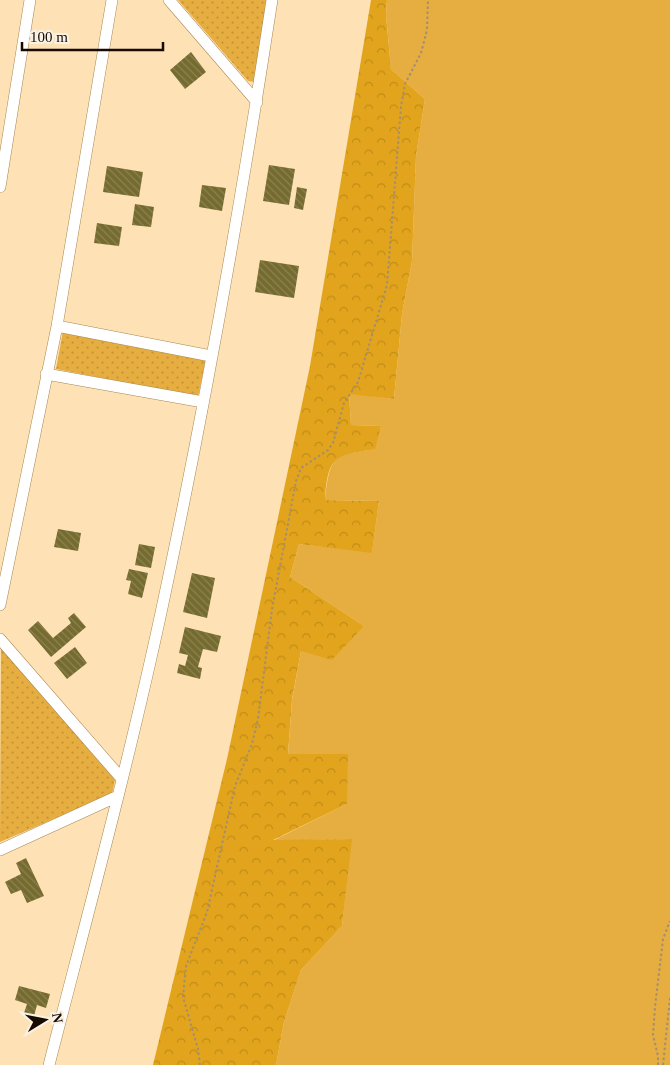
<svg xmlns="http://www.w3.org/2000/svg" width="670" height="1065" font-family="'Times New Roman',serif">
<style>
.grass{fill:#e6ad41}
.forest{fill:url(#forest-crowns)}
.park{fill:url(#park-dots)}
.building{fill:url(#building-back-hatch)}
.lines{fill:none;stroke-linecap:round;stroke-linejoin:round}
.street-casing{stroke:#a88851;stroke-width:12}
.path{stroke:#a48e6e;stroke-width:2;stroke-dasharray:2.5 2.5;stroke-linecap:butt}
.street{stroke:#fff;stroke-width:11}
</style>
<defs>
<pattern id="forest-crowns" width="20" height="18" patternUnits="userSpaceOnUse" patternTransform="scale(1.25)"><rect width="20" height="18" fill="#e2a41c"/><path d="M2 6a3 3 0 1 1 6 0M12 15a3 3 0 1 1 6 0" fill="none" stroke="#c18c18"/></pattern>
<pattern id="park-dots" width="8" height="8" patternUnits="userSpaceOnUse" patternTransform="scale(1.25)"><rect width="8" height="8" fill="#e6ad41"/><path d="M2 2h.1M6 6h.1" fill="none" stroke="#c59437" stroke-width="1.8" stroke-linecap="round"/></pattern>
<pattern id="building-back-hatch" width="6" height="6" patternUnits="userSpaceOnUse" patternTransform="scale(1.25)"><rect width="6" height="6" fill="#766b2e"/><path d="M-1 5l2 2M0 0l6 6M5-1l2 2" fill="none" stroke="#8a8256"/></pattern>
</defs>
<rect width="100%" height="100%" fill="#fee2b5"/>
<path class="grass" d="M387,0H670V1065H276L284,1022L301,970L342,926L351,839L272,841L347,804L288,755L292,700L301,651L364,626L290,577L299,544L372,552L379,501L325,500C330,456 332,456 374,449L381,426L351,425L349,393L394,399L402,314L412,261L416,156L425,99L391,69L386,15Z"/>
<path class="forest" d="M371,0H387L386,15L391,69L425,99L416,156L412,261L402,314L394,399L349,394L351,425L381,426L375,449C334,456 328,456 325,500L379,501L372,553L299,544L290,577L364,626L332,660L301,651L292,699L288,754H348L347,804L273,840L352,839L342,926L301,970L284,1022L276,1065H153L227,759L310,366Z"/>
<path class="park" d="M178,0H268L255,82L248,81Z
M63,331L206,358L198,397L56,369Z
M1,647L6,648L115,780L112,794L0,842Z"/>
<path class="building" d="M191,52L206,72L185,89L170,70Z
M269,165L295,169L289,205L263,201Z
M107,166L143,172L139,197L103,192Z
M202,185L226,188L222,211L199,207Z
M297,187L307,189L303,210L294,208Z
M135,204L154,207L151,227L132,225Z
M97,223L122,227L119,246L94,243Z
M260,260L299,266L294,298L255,292Z
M58,529L81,533L78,551L54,547Z
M139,544L155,547L151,568L135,565Z
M129,569L148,573L142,598L128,594L131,581L126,580Z
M192,573L215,578L207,618L183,612Z
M74,613L86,627L51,657L28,630L38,621L53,638L71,623L68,618Z
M185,627L221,636L217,652L203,649L198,667L202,668L200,679L177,673L179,664L185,666L188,655L179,653Z
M75,647L87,663L67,679L54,663Z
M26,858L44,896L27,903L21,890L11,894L5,882L21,874L16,863Z
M19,986L50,994L46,1008L37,1005L34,1016L24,1013L27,1004L15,1000Z"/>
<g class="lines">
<g class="street-casing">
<path id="street" d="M169,0L257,102
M0,187L30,0
M57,326L211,356
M46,374L203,402
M0,605L57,326L112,0
M0,639L122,779
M0,850L118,796
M49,1065C88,913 129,762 162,608C205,407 241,203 272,0"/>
</g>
<path class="path" d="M200,1065L198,1049L183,997L186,966L207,912L235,786L252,744L258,719L272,609L296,481L301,468L328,450L333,443L344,403L358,382L387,285L401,107L405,84L421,53L427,30L428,0
M658,1065V1056L653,1035L655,1007L663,939L670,921
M663,1065L670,998"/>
<use href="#street" class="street"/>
</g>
<g transform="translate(45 1020) rotate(80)" stroke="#f9f2e7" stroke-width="4" paint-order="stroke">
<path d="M0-4L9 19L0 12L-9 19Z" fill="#170b00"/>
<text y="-8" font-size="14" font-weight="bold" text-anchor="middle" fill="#170b00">N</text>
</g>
<path d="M22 42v8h141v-8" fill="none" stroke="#170b00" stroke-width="2.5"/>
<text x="30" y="42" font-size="15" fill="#170b00" stroke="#f9f2e7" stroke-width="4" paint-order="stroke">100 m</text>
</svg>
